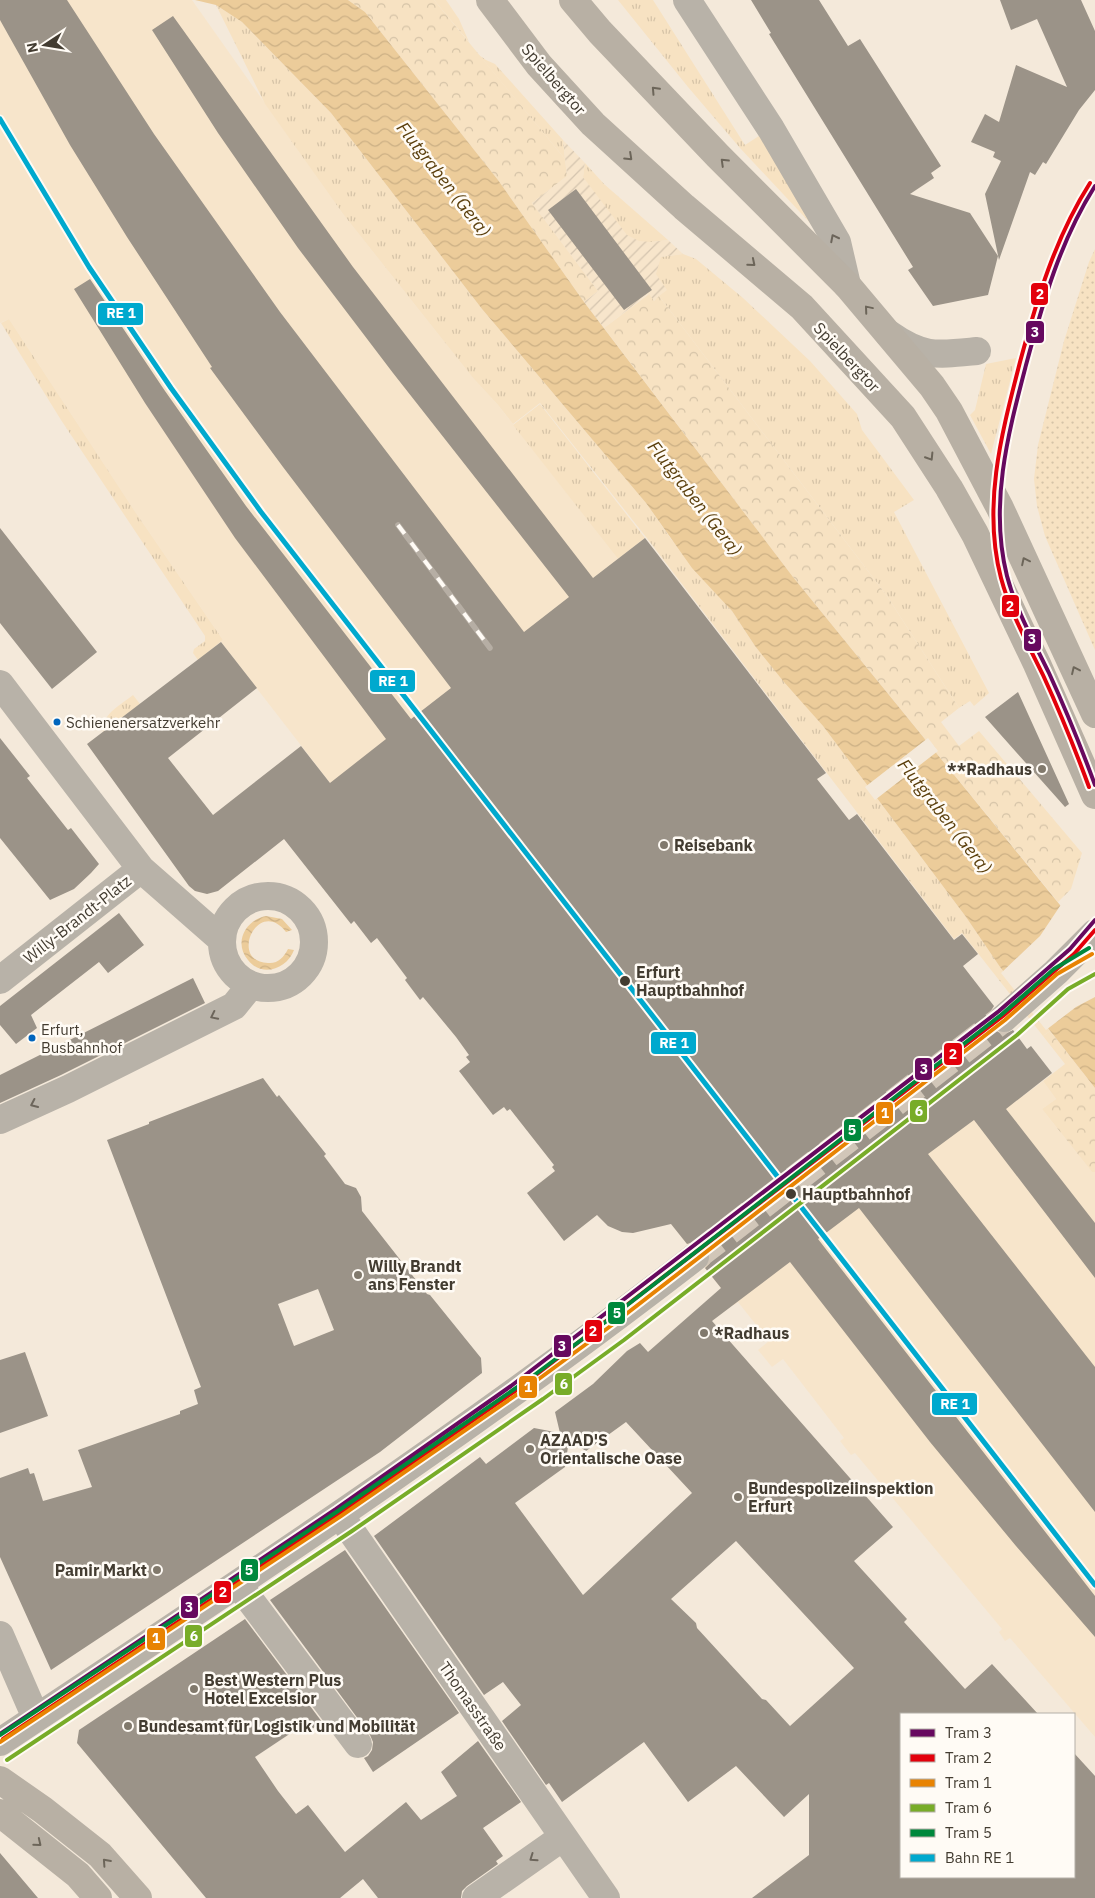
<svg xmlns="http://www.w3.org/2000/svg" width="1095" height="1898" font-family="'IBM Plex Sans',sans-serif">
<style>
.built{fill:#f7e5cb}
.industrial{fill:url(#industrial-furrows)}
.grass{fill:url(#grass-tufts)}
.forest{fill:url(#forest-crowns)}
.park{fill:url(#park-dots)}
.water{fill:url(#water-waves)}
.pier{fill:#f4e9da}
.building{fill:#9b9388;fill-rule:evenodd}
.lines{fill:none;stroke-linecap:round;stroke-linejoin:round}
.street-tunnel{stroke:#d1c6b8;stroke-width:28;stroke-dasharray:28 14;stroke-linecap:butt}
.street{stroke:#b8b2a8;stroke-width:28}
.secondary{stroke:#b8b0a4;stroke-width:28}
.rail-casing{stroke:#b6aea4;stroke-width:5.5}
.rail{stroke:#fffbf5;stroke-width:4;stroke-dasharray:11;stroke-linecap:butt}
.rail-1-casing{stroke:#fffbf5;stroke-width:9}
.rail-1{stroke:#00a9ce;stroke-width:5}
.tram-1-casing{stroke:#fffbf5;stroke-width:8}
.tram-2-casing{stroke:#fffbf5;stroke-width:8}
.tram-3-casing{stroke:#fffbf5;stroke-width:8}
.tram-4-casing{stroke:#fffbf5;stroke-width:8}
.tram-5-casing{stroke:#fffbf5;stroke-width:8}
.tram-1{stroke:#67095f;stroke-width:4}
.tram-2{stroke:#e3000b;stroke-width:4}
.tram-3{stroke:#e88302;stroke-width:4}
.tram-4{stroke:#78ac28;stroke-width:4}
.tram-5{stroke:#00883c;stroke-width:4}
.oneway{stroke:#6c6559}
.oneway2{stroke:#6c655b}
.bus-dot{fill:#0065bd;stroke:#fffbf5;stroke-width:2}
.poi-dot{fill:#81796c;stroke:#fffbf5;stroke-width:2}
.stop-dot{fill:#433c31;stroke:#fffbf5;stroke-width:2}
.labels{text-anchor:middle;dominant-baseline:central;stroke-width:5;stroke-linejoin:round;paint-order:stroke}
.bus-label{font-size:15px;fill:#433c31;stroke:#fffbf5;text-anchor:start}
.street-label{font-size:16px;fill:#433c31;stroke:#fffbf5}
.poi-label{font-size:16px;font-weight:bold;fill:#433c31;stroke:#fffbf5;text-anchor:start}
.stop-label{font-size:16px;font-weight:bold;fill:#433c31;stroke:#fffbf5;text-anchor:start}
.water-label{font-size:18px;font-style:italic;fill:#5b3f0c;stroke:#fffbf5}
.line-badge{stroke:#fffbf5;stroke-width:2}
.badge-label{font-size:14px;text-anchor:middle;font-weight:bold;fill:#fff}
</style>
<defs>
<pattern id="industrial-furrows" width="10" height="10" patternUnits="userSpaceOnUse" patternTransform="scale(1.25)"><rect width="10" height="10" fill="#f7e5cb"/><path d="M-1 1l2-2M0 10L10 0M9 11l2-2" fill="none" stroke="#d5c5af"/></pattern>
<pattern id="grass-tufts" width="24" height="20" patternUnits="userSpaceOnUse" patternTransform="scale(1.25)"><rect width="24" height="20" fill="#f7e2c2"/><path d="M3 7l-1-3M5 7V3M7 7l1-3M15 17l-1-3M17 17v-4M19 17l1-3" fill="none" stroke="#d5c3a7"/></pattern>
<pattern id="forest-crowns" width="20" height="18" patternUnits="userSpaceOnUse" patternTransform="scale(1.25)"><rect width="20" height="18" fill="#f7e2c2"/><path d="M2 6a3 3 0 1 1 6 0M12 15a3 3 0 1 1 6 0" fill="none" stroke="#d5c3a7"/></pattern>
<pattern id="park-dots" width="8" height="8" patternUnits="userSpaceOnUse" patternTransform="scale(1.25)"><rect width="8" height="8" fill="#f7e2c2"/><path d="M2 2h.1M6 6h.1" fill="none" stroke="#d5c3a7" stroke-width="1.8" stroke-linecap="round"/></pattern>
<pattern id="water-waves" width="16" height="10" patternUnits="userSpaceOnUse" patternTransform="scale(1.25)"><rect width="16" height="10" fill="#eccc9a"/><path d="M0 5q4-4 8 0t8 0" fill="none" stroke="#ccb085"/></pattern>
</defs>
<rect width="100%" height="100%" fill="#f4e9da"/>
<path class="built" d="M0,0H192L343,214L473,378L498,405L618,559L1023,1096L1043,1081L1056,1099L1042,1109L1092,1172H1095V1737L1010,1638L1005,1641L999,1632L1002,1629L855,1453L851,1455L840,1441L844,1438L783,1359L772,1367L758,1350L769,1341L738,1302L734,1305L221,642L223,640L134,510L9,319L0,323Z"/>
<path class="industrial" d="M563,140L585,163L583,177L651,242L668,240L683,254L661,257L668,290L654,301L648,294L604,328L584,302L598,291L532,203L567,176Z"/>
<path class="grass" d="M434,0H446L459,19L469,42Z
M618,0H653L745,145L762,134L813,226L740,148L688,87Z
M216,5L242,22L331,113L482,309L646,503L671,539L732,611L755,646L823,726L966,917L1000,967L1050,1031L1043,1036L962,933L954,939L646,537L540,403L513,424L498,405L473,378L343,214L265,104Z
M479,55L486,60L495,64L563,140L565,159Z
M585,163L604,184L668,240L651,242L639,241L627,235L583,177Z
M683,254L696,259L743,298L810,361L857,414L862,430L914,500L894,512L989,693L974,706L970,701L959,708L887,596L659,296L667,290L656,274L661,257Z
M9,319L134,510L223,640L198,660L193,653L194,649L205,641V636L61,420L1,323Z
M1016,358L991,454L970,415L975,410L986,364Z
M540,404L645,538L618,559L513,425Z
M133,695L140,704L103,732C100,715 121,705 133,695Z"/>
<path class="forest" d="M348,0H434L565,159L567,176L532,203L598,291L584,302L498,180L365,12Z
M649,294L654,301L659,296L887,596L959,708L941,722L959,746L979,731L1082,853L1071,889L1058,902L793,577L604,328Z
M1050,1031L1095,1088V1172H1092L1042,1109L1056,1099L1043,1081L1065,1064L1043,1036Z"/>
<path class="park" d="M1095,249V650L1045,536L1037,506L1034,479L1038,445L1064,341L1089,262Z"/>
<path class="water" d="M195,0H348L365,12L498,180L584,302L793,577L1095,948V1088L1000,967L966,917L823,726L784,682L755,646L732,611L692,568L646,503L482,309L331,113L242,22L216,5Z
M266,916L282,919L292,930L286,932C258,896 228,962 268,963C278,964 284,957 288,949L294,950C287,969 262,978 248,960C233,942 246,920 266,916Z"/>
<path class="pier" d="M928,738L938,751L875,800L865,787Z
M1062,903L1095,944V997L1076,1007L1046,1030L1001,973L1040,936Z"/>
<path class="building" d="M0,0H67L154,134L280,312L524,632L569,597L393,373L298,248L218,133L152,30L173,16L353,267L593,578L645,538L826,773L817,779L849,820L857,814L954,940L962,934L978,954L963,966L994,1006L989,1014V1021L992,1028L1000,1033H1007L1013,1030L1027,1049L1031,1046L1052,1073L1006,1109L1095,1223V1278L974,1120L928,1154L1095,1367V1512L859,1208L818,1239L1095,1596V1637L1016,1546L930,1442L790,1262L712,1321L893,1527L854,1561L907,1619L904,1622L965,1689L992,1664L1038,1714H901V1877H1074V1753L1095,1776V1898H752L809,1855V1794L784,1817L736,1766L688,1802L644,1742L562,1802L549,1783L546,1785L502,1721L521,1705L503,1682L484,1695L374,1536L480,1457L486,1464L534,1428L560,1433L555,1412L593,1384L627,1351L640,1343L648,1352L721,1288L705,1268L710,1263V1256L707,1247L701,1242H694L687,1244L671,1224L633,1233L622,1232L608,1226L597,1215L564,1241L527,1193L555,1171L552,1167L554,1165L510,1109L507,1111L504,1107L493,1115L459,1071L470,1062L466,1057L469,1055L456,1037L423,997L420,1000L405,980L407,978L377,938L371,943L354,921L351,924L284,839L218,891L207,894L195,891L189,886L87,744L221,642L257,688L168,758L213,815L301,746L330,783L386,739L235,538L145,403L74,289L90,279L165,391L246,506L411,719L451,688L283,467L210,368L212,367L127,237L70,145L0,20ZM626,1422L692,1493L583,1595L515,1503L565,1467L569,1440L586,1451ZM736,1541L854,1668L790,1726L766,1700L762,1699L697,1628L696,1623L671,1599Z
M751,0H819L848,46L860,39L941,166L931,173L934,178L910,194L970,213L998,256L988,295L933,306L908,270L913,267L769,34L771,33Z
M1000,0H1081L1095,31V90L1079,110L1046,164L1043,162L1035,175L1030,172L999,260L985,194L1001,161L993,157L995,152L971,142L985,114L999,122L1016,65L1067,87L1037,19L1011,30Z
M576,189L652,290L624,310L548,210Z
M0,528L97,652L52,689L0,623Z
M1018,692L1069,804L1065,807L985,717Z
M0,738L30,776L27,778L68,830L71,828L99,864L91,873L74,889L50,900L0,838Z
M119,913L144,945L108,973L99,962L31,1015L37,1028L16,1044L0,1025V1006Z
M193,978L205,1003L61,1075L0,1103V1075Z
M263,1078L277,1097L279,1095L326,1154L324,1156L345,1184L356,1188L361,1197L362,1211L427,1294L430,1295L481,1358L482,1373L380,1452L51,1670L0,1557V1478L28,1468L30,1474L34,1473L43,1501L92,1487L78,1450L180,1414V1411L198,1404L194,1390L201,1387L107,1140L149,1124V1122ZM318,1289L334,1330L294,1346L278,1304Z
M25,1352L48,1416L0,1433V1360Z
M345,1550L459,1713L373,1772L364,1758L368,1756L372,1750L373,1742L370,1735L270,1600Z
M245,1619L322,1722L305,1734L300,1727L255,1757L278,1791L296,1814L308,1805L345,1852L406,1802L421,1820L457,1796L441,1772L478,1741L521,1802L483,1828L503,1856L496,1861L498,1864L467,1886L462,1891L461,1898H378L363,1879L340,1898H206L77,1743L79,1730Z
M0,1853L38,1898H0Z"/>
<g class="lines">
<path class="street-tunnel" d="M695,1257L1004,1018"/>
<path class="street" d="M687,0L771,129L837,242L847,285
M889,334C923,358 937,355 977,351
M0,684L141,869L222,940
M222 942a46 46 0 1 1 92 0a46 46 0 1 1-92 0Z
M0,980L141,869
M1004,1018L1056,972L1095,933
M0,1120L68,1089L234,1006L251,985
M340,1515L606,1898
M238,1584L358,1744
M0,1635L36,1718
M0,1742C236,1586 472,1430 695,1257
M476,1898L563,1837"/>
<path class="secondary" d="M490,0L539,65L593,124L684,207L802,307L903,417L949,488L975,534L1037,664L1095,795
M573,0L600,32L718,156L847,285L932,386L949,411L1000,508L1095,714
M0,1780L43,1810L100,1855L138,1898
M0,1813L78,1875L98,1898"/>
<g class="rail-casing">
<path id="rail" d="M398,525L490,648"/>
</g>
<use href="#rail" class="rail"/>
<g class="rail-1-casing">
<path id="rail-1" d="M0,119L89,267L171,388L261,512L1095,1585"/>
</g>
<use href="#rail-1" class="rail-1"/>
<g class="tram-1-casing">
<path id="tram-1" d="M1095,186C1060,241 1043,302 1026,365C1008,434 989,505 1007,576C1016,610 1034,642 1049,673C1066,710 1081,747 1095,785
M0,1734L336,1509L511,1386L999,1011L1070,949L1095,920"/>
</g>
<g class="tram-2-casing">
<path id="tram-2" d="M1089,787C1075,749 1060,712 1043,675C1028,644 1010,612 1001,578C982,505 1002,432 1020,362C1037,299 1055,238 1090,183
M3,1739L339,1514L515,1391L1003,1016L1074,954L1095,930"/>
</g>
<g class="tram-3-casing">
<path id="tram-3" d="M0,1742L341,1516L532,1384L612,1325L1005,1020L1057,974L1092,954"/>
</g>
<g class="tram-4-casing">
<path id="tram-4" d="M7,1760L352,1531L543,1399L624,1340L1017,1035L1068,989L1095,974"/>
</g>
<g class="tram-5-casing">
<path id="tram-5" d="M0,1735L338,1511L529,1379L608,1320L1001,1015L1054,969L1089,948"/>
</g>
<use href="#tram-1" class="tram-1"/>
<use href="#tram-2" class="tram-2"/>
<use href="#tram-3" class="tram-3"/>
<use href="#tram-4" class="tram-4"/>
<use href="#tram-5" class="tram-5"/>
</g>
<defs><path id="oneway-chevron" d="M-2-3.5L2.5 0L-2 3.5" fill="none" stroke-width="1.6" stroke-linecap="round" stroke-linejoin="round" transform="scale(1.25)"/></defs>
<g class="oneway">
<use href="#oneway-chevron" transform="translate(655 90) rotate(-133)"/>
<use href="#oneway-chevron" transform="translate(629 157) rotate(43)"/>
<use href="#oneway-chevron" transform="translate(724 162) rotate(-136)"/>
<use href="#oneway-chevron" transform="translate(752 263) rotate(40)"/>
<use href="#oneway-chevron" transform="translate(868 309) rotate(-130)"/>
<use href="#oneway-chevron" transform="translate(930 457) rotate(58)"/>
<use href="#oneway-chevron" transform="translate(1025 561) rotate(-116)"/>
<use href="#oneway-chevron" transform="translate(1075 670) rotate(-115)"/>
<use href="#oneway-chevron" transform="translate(38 1843) rotate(39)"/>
<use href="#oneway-chevron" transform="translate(106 1862) rotate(-132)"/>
</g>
<g class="oneway2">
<use href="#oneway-chevron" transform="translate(834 238) rotate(-117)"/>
<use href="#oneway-chevron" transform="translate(214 1016) rotate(154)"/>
<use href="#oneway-chevron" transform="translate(34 1104) rotate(155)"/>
<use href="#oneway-chevron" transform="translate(533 1858) rotate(145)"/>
</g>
<g class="bus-dot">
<circle cx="57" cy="722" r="4.5"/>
<circle cx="32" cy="1038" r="4.5"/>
</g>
<g class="poi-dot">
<circle cx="1042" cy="769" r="5"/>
<circle cx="664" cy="845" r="5"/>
<circle cx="358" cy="1275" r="5"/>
<circle cx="704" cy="1333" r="5"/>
<circle cx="530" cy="1449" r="5"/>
<circle cx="738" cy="1497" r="5"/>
<circle cx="157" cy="1570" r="5"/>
<circle cx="194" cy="1689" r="5"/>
<circle cx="128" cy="1726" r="5"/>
</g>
<g class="stop-dot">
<circle cx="625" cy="981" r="6"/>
<circle cx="791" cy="1194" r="6"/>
</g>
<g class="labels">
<g class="bus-label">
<text x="66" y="722">Schienenersatzverkehr</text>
<text x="41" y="1029">Erfurt,<tspan x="41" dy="18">Busbahnhof</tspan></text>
</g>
<g class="street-label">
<text transform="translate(554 79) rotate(49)">Spielbergtor</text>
<text transform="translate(847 357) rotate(47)">Spielbergtor</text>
<text transform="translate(77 919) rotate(-38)">Willy-Brandt-Platz</text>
<text transform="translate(473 1706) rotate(55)">Thomasstraße</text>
</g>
<g class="poi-label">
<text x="1032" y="769" text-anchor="end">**Radhaus</text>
<text x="674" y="845">Reisebank</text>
<text x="368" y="1266">Willy Brandt<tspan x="368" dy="18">ans Fenster</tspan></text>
<text x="714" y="1333">*Radhaus</text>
<text x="540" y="1440">AZAAD'S<tspan x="540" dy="18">Orientalische Oase</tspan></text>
<text x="748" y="1488">Bundespolizeiinspektion<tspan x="748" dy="18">Erfurt</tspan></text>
<text x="147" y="1570" text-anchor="end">Pamir Markt</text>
<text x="204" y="1680">Best Western Plus<tspan x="204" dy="18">Hotel Excelsior</tspan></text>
<text x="138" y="1726">Bundesamt für Logistik und Mobilität</text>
</g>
<g class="stop-label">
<text x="636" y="972">Erfurt<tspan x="636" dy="18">Hauptbahnhof</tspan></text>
<text x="802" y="1194">Hauptbahnhof</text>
</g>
<g class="water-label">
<text transform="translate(444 179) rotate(52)">Flutgraben (Gera)</text>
<text transform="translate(695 498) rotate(52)">Flutgraben (Gera)</text>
<text transform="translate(945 816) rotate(52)">Flutgraben (Gera)</text>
</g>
</g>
<g class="line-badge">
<rect x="1030" y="282" width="19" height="24" rx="5" fill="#e3000b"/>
<rect x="97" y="302" width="47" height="24" rx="5" fill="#00a9ce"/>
<rect x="1025" y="320" width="20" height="24" rx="5" fill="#67095f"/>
<rect x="1001" y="594" width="19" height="24" rx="5" fill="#e3000b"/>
<rect x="1023" y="628" width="19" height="24" rx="5" fill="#67095f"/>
<rect x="369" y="669" width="47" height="24" rx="5" fill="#00a9ce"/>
<rect x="650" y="1031" width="47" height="24" rx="5" fill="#00a9ce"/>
<rect x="943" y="1042" width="20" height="24" rx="5" fill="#e3000b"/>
<rect x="914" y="1057" width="19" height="24" rx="5" fill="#67095f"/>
<rect x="909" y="1099" width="19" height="24" rx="5" fill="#78ac28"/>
<rect x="875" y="1101" width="19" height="24" rx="5" fill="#e88302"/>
<rect x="843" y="1118" width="19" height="24" rx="5" fill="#00883c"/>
<rect x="607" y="1301" width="19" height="24" rx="5" fill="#00883c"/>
<rect x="584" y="1319" width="19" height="24" rx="5" fill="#e3000b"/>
<rect x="553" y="1334" width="19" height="24" rx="5" fill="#67095f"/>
<rect x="554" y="1372" width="19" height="24" rx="5" fill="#78ac28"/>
<rect x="518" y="1375" width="20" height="24" rx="5" fill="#e88302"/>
<rect x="931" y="1392" width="47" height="24" rx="5" fill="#00a9ce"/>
<rect x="240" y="1558" width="19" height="24" rx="5" fill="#00883c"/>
<rect x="213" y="1580" width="19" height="24" rx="5" fill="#e3000b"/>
<rect x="180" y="1595" width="19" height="24" rx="5" fill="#67095f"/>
<rect x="184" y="1624" width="19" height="24" rx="5" fill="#78ac28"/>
<rect x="146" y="1627" width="20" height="24" rx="5" fill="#e88302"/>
</g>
<g class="badge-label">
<text x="1040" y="299">2</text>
<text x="121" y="318">RE 1</text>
<text x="1035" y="337">3</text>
<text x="1010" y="611">2</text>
<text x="1032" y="644">3</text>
<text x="393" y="686">RE 1</text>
<text x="674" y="1048">RE 1</text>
<text x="953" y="1059">2</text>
<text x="924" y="1074">3</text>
<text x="919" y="1116">6</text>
<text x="885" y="1118">1</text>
<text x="852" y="1135">5</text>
<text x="617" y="1318">5</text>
<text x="593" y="1336">2</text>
<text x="562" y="1351">3</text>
<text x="564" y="1389">6</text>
<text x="528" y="1392">1</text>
<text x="955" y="1409">RE 1</text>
<text x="249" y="1575">5</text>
<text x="223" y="1597">2</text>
<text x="189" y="1612">3</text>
<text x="194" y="1641">6</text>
<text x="156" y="1643">1</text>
</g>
<rect x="900" y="1713" width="175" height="165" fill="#fffbf5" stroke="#b4afa7"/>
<rect x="910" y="1729" width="25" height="8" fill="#67095f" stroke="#b4afa7"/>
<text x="945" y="1738" font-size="15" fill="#433c31">Tram 3</text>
<rect x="910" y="1754" width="25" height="8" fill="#e3000b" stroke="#b4afa7"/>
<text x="945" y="1763" font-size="15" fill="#433c31">Tram 2</text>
<rect x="910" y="1779" width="25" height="8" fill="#e88302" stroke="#b4afa7"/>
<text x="945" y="1788" font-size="15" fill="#433c31">Tram 1</text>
<rect x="910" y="1804" width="25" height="8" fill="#78ac28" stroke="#b4afa7"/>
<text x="945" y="1813" font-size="15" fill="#433c31">Tram 6</text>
<rect x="910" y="1829" width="25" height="8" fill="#00883c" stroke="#b4afa7"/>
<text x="945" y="1838" font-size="15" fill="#433c31">Tram 5</text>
<rect x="910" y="1854" width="25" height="8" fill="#00a9ce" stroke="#b4afa7"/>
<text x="945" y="1863" font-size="15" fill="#433c31">Bahn RE 1</text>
<g transform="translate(45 45) rotate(258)" stroke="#fffbf5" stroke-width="4" paint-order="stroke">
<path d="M0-4L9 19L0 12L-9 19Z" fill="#433c31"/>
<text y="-8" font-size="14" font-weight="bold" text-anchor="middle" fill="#433c31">N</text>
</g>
</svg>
